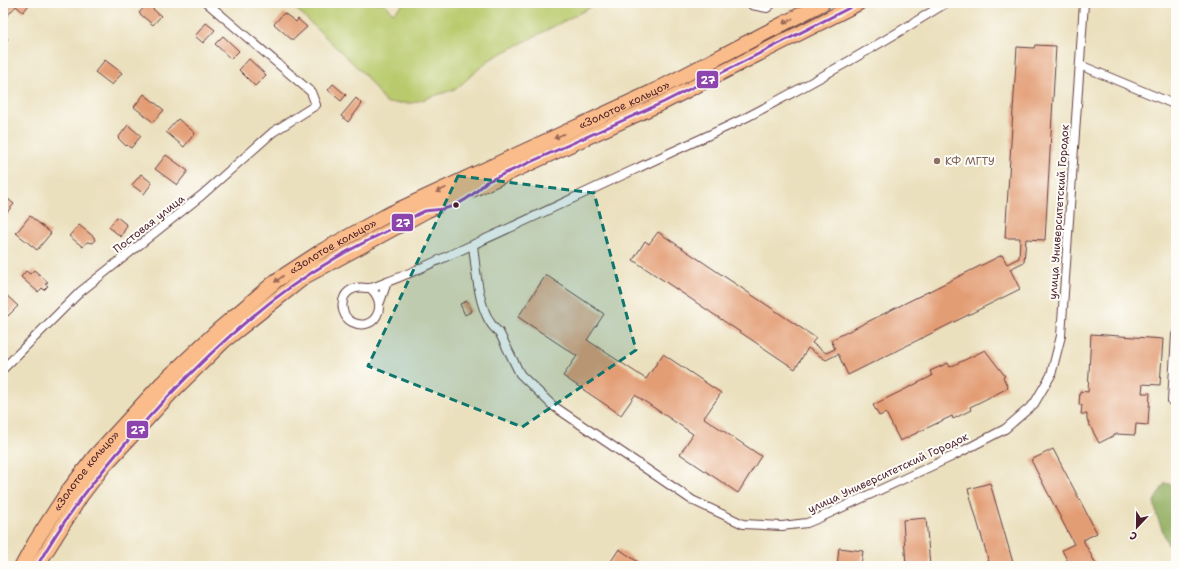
<svg xmlns="http://www.w3.org/2000/svg" width="1179" height="569" font-family="'Shantell Sans',sans-serif">
<style>
.green{fill:#b9ca6d;stroke:#82744c}
.forest{fill:#92ae60;stroke:#6e6646}
.building{fill:#e39d74}
.lines{fill:none;stroke-linecap:round;stroke-linejoin:round}
.street-casing{stroke:#623c41;stroke-width:10}
.highway-casing{stroke:#623c41;stroke-width:16}
.street{stroke:#fff;stroke-width:8}
.highway{stroke:#f9bc8a;stroke-width:14}
.bus-1-casing{stroke:#fdfcf7;stroke-width:6}
.bus-1{stroke:#8e44ad;stroke-width:3}
.oneway{fill:#996656}
.marked{fill:#0f766e;fill-opacity:0.2;stroke:#0f766e;stroke-width:3;stroke-dasharray:8 5;stroke-linejoin:round}
.education-dot{fill:#8d6e63;stroke:#fdfcf7;stroke-width:1.5}
.bus-dot{fill:#4a1f2b;stroke:#fdfcf7;stroke-width:1.5}
.labels{text-anchor:middle;dominant-baseline:central;stroke-width:4;stroke-linejoin:round;paint-order:stroke}
.street-label{font-size:11px;fill:#4a1f2b;stroke:#fdfcf7}
.education-label{font-size:11px;fill:#785e54;stroke:#fdfcf7;text-anchor:start}
.line-badge{stroke:#fdfcf7;stroke-width:1.5}
.badge-label{font-size:11px;text-anchor:middle;font-weight:bold;fill:#fff}
</style>
<rect width="100%" height="100%" fill="#fdfcf7"/>
<filter id="ink" filterUnits="userSpaceOnUse"><feTurbulence type="fractalNoise" baseFrequency=".025" numOctaves="2"/><feDisplacementMap in="SourceGraphic" scale="8" xChannelSelector="R" yChannelSelector="G"/><feConvolveMatrix kernelMatrix="1 2 1 2 8 2 1 2 1" color-interpolation-filters="sRGB"/></filter>
<filter id="wash" filterUnits="userSpaceOnUse"><feTurbulence type="fractalNoise" baseFrequency=".012" numOctaves="4" result="noise"/><feDisplacementMap in="SourceGraphic" scale="16" xChannelSelector="R" yChannelSelector="G"/><feGaussianBlur stdDeviation="0.9" result="paint"/><feColorMatrix in="noise" values="0 0 0 0 0 0 0 0 0 0 0 0 0 0 0 0 0 1.4 0 .05"/><feComposite in="paint" operator="in"/></filter>
<g filter="url(#wash)">
<rect width="100%" height="100%" fill="#ebe0be"/>
<path class="green" d="M290,3H385L393,13L405,3H599L489,60L456,89L412,103H386L364,74Z"/>
<path class="forest" d="M1165,483L1176,486V554L1173,545H1168L1157,516L1154,501Z"/>
<g id="blocks">
<path class="building" d="M5,3H27L29,5L23,12L16,6L6,17L3,14V5Z
M147,4L161,16L153,25L139,13Z
M284,13L296,22L298,19L307,27L294,39H291L274,24Z
M206,23L215,30L203,43L195,36Z
M3,35L8,39L3,44Z
M223,36L239,51L231,59L215,44Z
M1035,45L1056,46L1045,240L1026,239L1024,262L1010,269L1020,289L848,375L838,354L826,360L808,348L795,369L633,260L645,241L649,244L658,232L816,338L812,343L826,353L835,349L831,340L1002,255L1007,264L1019,258L1020,238H1005L1017,47L1034,48Z
M249,59L266,75L255,86L239,70Z
M105,60L122,73L112,85L95,72Z
M333,84L346,95L341,101L328,90Z
M144,94L164,110L153,122L134,107Z
M356,98L362,104L348,122L341,116Z
M178,119L195,133L184,147L166,132Z
M128,125L141,136L131,148L127,145L126,146L118,138Z
M166,155L188,171L177,185L155,169Z
M141,174L152,183L144,194L132,185Z
M3,195L14,204L3,217Z
M30,216L51,233L37,250L16,233Z
M117,217L127,225L121,237L109,227Z
M79,225L94,237L95,241L93,243L87,242L83,247L69,236Z
M34,270L48,282L45,284L48,286L44,290L42,288L38,292L21,277L26,271L30,274Z
M546,275L604,314L587,340L646,379L663,354L721,393L704,418L761,456L738,493L680,454L693,434L635,395L621,415L563,376L577,356L518,317Z
M3,292L18,306L8,316L3,312Z
M467,301L472,311L465,315L460,304Z
M1091,334L1163,339L1160,385L1143,384L1142,393H1150L1148,425L1136,424L1135,435L1117,434L1099,443L1087,420V414H1081L1082,405H1079L1080,391L1088,392Z
M985,350L1005,376L1003,377L1008,388L970,407L971,410L953,419L952,416L900,441L886,413L879,416L873,405L932,376L930,371L948,363L950,367Z
M1053,449L1097,533L1083,540L1097,566H1070L1062,550L1074,544L1031,460Z
M990,483L1014,566H990L968,489Z
M926,518L930,566H906L903,520Z
M839,548L863,551L861,566H837Z
M619,549L644,566H608Z"/>
</g>
</g>
<g filter="url(#ink)">
<use href="#blocks" fill-opacity="0" stroke="#623c41" stroke-width="1"/>
<g class="lines">
<g class="street-casing">
<path id="street" d="M750,3L752,5L767,8L773,3
M1080,65L1176,105
M473,245C476,269 478,317 499,332L520,374L552,405L692,500L743,524L782,526L807,523L819,518L951,457L1005,429L1034,404L1051,375L1061,336L1084,3
M370,288C390,305 374,333 352,322C340,316 339,296 351,290C358,286 361,288 369,288C374,288 382,284 387,282C412,273 436,261 461,250C520,224 579,195 638,168C675,150 713,134 749,116C816,81 882,43 946,3
M380,302L387,282
M1176,335L1172,401L1176,406
M3,369L80,292L202,195L273,132L316,105L311,92L207,3"/>
</g>
<g class="highway-casing">
<g id="highway">
<path id="s1" d="M22,566L35,542L68,491L95,456L162,383L218,330L277,280L320,252L391,213L656,90L823,3"/>
<path d="M37,566L81,496L104,466L170,394L224,341L306,276L426,211L664,102L859,3"/>
</g>
</g>
<use href="#street" class="street"/>
<use href="#highway" class="highway"/>
<g class="bus-1-casing">
<path id="bus-1" d="M37,566C70,507 114,455 160,405C212,350 268,297 334,259C354,247 375,237 395,227C405,222 415,215 425,211C431,210 437,210 443,209C461,205 474,195 486,182L664,102L859,3"/>
</g>
<use href="#bus-1" class="bus-1"/>
</g>
<defs><path id="oneway-solid" d="M-6-.8H1V-3.2L6.5 0L1 3.2V.8H-6Z"/></defs>
<g class="oneway">
<use href="#oneway-solid" transform="translate(788 21) rotate(152)"/>
<use href="#oneway-solid" transform="translate(559 136) rotate(155)"/>
<use href="#oneway-solid" transform="translate(441 190) rotate(155)"/>
<use href="#oneway-solid" transform="translate(279 279) rotate(144)"/>
</g>
</g>
<path class="marked" d="M458,176L594,193L636,350L522,427L368,366Z"/>
<circle class="education-dot" cx="937" cy="161" r="4"/>
<circle class="bus-dot" cx="456" cy="205" r="3.5"/>
<g class="labels">
<g class="street-label">
<text stroke="none"><textPath href="#s1" startOffset="775">«Золотое кольцо»</textPath></text>
<text transform="translate(1059 212) rotate(-86)">улица Университетский Городок</text>
<text transform="translate(149 224) rotate(-38)">Постовая улица</text>
<text stroke="none"><textPath href="#s1" startOffset="451">«Золотое кольцо»</textPath></text>
<text stroke="none"><textPath href="#s1" startOffset="115">«Золотое кольцо»</textPath></text>
<text transform="translate(888 473) rotate(-25)">улица Университетский Городок</text>
</g>
<g class="education-label">
<text x="945" y="161">КФ МГТУ</text>
</g>
</g>
<g class="line-badge">
<rect x="696" y="70" width="23" height="19" rx="4" fill="#8e44ad"/>
<rect x="391" y="213" width="23" height="19" rx="4" fill="#8e44ad"/>
<rect x="126" y="420" width="23" height="19" rx="4" fill="#8e44ad"/>
</g>
<g class="badge-label">
<text x="708" y="84">27</text>
<text x="403" y="227">27</text>
<text x="138" y="434">27</text>
</g>
<rect width="1179" height="569" fill="none" stroke="#fdfcf7" stroke-width="16"/>
<g transform="translate(1137 527) rotate(202)" stroke="#fdfcf7" stroke-width="3" paint-order="stroke">
<path d="M0-3L7 15L0 10L-7 15Z" fill="#4a1f2b"/>
<text y="-6" font-size="11" font-weight="bold" text-anchor="middle" fill="#4a1f2b">С</text>
</g>
</svg>
